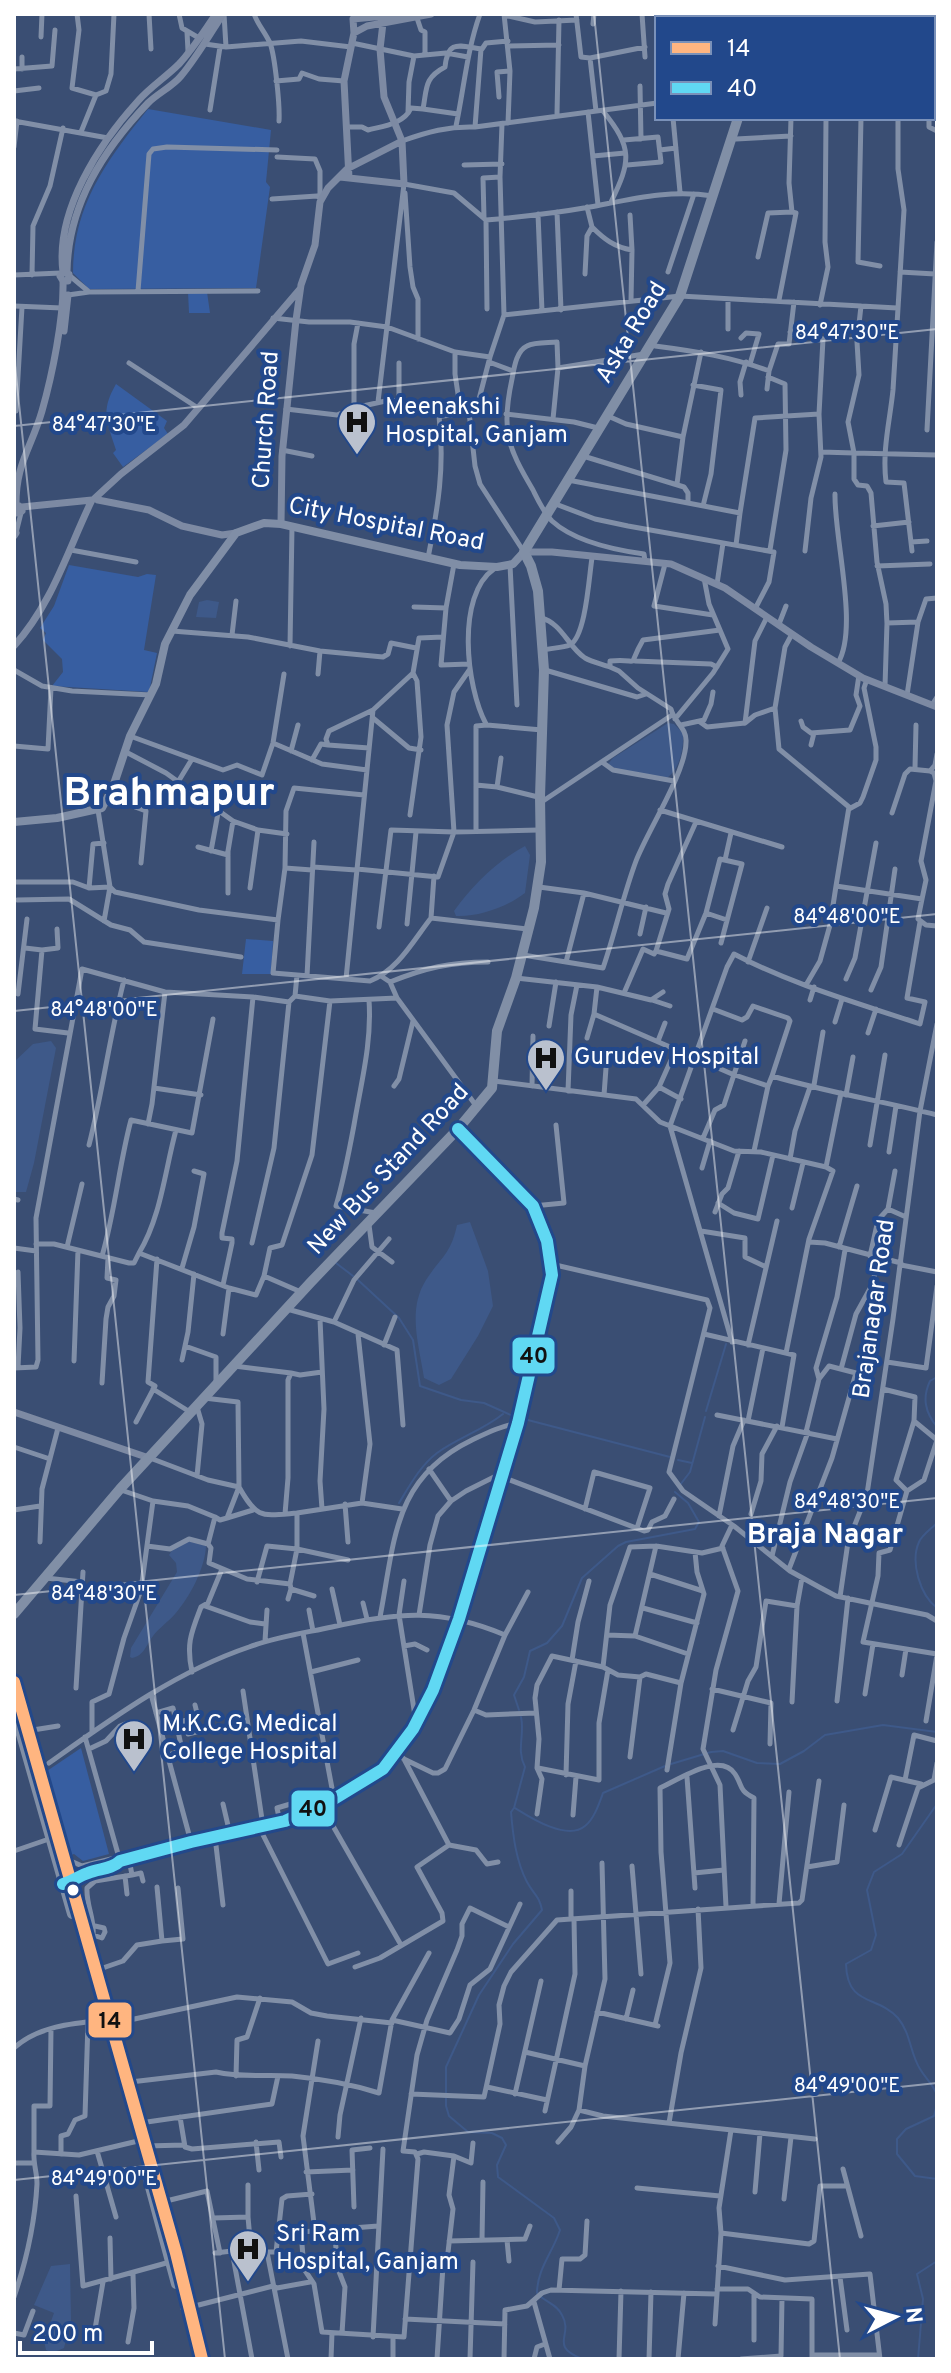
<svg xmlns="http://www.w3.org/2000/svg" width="951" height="2373" font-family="Overpass,sans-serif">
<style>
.green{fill:#375ea1}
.water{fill:#3e5989}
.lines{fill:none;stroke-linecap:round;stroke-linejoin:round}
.stream{stroke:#3e5989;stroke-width:2}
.street{stroke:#818fa7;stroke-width:5}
.secondary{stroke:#7d8aa3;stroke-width:7}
.primary{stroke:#808ea6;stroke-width:8}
.highway{stroke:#818fa6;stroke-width:10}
.bus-1-casing{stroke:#22488b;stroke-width:18}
.bus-2-casing{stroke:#22488b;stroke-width:18}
.bus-1{stroke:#ffb580;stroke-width:12}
.bus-2{stroke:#60d8f3;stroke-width:12}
.ticks{fill:none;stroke:#fff;stroke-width:2;stroke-opacity:0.45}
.bus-dot{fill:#fff;stroke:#22488b;stroke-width:3}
.labels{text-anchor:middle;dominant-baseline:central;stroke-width:8;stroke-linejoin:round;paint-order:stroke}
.street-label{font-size:24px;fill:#fff;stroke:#22488b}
.poi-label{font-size:24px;fill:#fff;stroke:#22488b;text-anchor:start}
.quarter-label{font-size:28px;font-weight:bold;fill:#fff;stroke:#22488b}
.town-label{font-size:40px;font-weight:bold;fill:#fff;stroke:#22488b}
.ticks-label{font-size:20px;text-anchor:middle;fill:#fff;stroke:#22488b;stroke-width:8;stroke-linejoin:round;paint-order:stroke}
.line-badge{stroke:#22488b;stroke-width:3}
.pale-badge-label{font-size:22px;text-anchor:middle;font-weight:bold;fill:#111}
</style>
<rect width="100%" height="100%" fill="#3a4e73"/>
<path class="green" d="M148,109L271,130L266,182L270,187L256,288L89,289L73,273C73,205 107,160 148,109Z
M188,292H207L210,313H189Z
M116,384L167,421L164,428L168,434L123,467L113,453L116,450C107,421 100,412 116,384Z
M69,565L138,577L147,574L156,575L144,650L157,653L149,692L52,686L63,672L62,659L43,640L46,633L40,628L54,606Z
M246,939L273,941L271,974H242Z
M81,1748L109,1854L83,1861L74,1854L66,1857L41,1775Z"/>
<path class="water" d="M207,600L219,602L216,618L196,617L199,602Z
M668,723L674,724L683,733C684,748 680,769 667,778L612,768L608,764L613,758Z
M525,846L530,855L525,893C507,907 479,917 456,916L454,911C473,885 497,861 525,846Z
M51,1041L56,1048L34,1163L26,1192H14V1062L33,1044Z
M470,1222L488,1271L493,1306L478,1336L451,1379L439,1385L424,1378C419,1345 407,1310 426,1280C441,1257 451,1254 457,1225Z
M188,1541L206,1546C205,1568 190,1597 175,1614C168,1622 159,1628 153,1636C146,1645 144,1656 132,1658L130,1657L131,1648L177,1572L176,1563L169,1555L175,1546Z
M70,2264L71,2320L64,2348L52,2353L46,2350L44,2341L46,2328L50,2324L54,2313L34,2305L51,2266Z"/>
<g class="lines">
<path class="stream" d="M660,14L661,18
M336,1263L353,1276
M358,1280L399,1318L413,1340L420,1386L461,1400L484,1403L513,1416
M937,1377L930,1381C922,1398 925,1412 937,1427
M706,1411L726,1344
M524,1419L670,1457
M678,1460L692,1463
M680,1485L690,1472L705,1417
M399,1503C410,1485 420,1466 437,1453C458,1438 483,1430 503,1414
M937,1523C931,1529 922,1535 919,1542C910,1562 920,1595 937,1608
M519,1710L514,1695L524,1677L530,1651L547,1643L562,1626L582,1578L618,1546L626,1542L695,1529L699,1522L688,1503L675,1492
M521,1717C525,1734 516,1750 525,1767L514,1808L511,1812C513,1836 516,1861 527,1882C534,1895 539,1895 542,1910L513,1944L479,1995L446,2067V2106L449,2116L468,2132L492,2133L502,2138L506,2145L497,2165L498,2177L554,2218L560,2230C553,2252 537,2269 537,2293
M671,1764L711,1752L723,1751L757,1763L780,1764L804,1751L825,1735L883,1725L937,1732
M937,1804L902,1854L874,1872L867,1890L876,1935L871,1950L846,1964C847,2007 878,1995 898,2018C911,2034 910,2053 920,2069C926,2079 933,2084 937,2095
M515,1808C531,1818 567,1841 585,1826C594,1819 599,1804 603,1793L665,1766
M937,2104L934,2116L906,2129L897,2139V2154L915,2176L937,2179
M541,2297C549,2303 558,2306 562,2315C574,2336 548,2345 582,2359
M918,2359L923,2299L917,2274L937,2261"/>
<path class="street" d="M77,14L79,30L72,88L96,95L106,91L111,74L114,14
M149,14L151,49
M179,14L182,28L199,38
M224,14L226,47
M254,14C258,25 265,32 270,43C275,56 280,106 279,121
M504,14L510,71L508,123
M576,14L581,57L590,58L596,111
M642,14L645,57
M841,14V18
M504,15L535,22L577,20
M417,18L421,30L425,32V55
M874,18V14
M906,18L907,14
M932,18V14
M593,24L594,14
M187,32L188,51
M41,37L42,14
M352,43L414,56
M205,44L226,47L301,41L351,47
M509,46L559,45
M590,58L645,47
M14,69L52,66L55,30
M22,69V57
M276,81L299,79L302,73L319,79L344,81
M640,86L641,139
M14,91L39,88
M499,97L497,72L510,71
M933,97H937
M423,109L458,114
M210,110L220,47
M603,111C633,148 631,161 611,202
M408,112L409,82L414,56L446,53L468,57
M588,112L598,205
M557,114L559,20
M673,118L680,192
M861,118L858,262L880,266
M898,118V169L904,210L893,390C890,420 882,450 886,482L904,483L912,551
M929,118V127L937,131
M14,121L108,138
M456,126C464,88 467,50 480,14
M347,127H362L368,130C383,126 404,124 411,108L423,109C427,88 424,78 445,67C448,39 459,46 482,49L486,43L508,41
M475,127L481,49
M81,132L96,95
M736,139L791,136
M624,140L658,137L661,162L627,165
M402,141C427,132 449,126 475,127L657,103
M14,147L17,121
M660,150L676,148
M593,156L625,153
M277,157L315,159L320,171V197
M464,165L502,164
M404,184L454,193L486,220C520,217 556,213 590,207C632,199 670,189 713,196
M405,193L410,267L413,287L418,299V339
M272,199L317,196L322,199
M557,212L561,310
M538,214L542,311
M630,215L632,250
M484,218L483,178L500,177
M486,220L487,309
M592,227C604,239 614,247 632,250L631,301
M758,257L768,213L792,212
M668,272L694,194
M900,272L935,274
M585,274L587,236L592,227L587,207
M14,275L61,273
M32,275L33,226L50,186L63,128
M70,276L88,291
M138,291L149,154L153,149L167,147L277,150
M68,295L89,292L258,291
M728,299V329
M779,300L796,213L792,212L789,183L791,118
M820,305L828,267L825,242L826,118
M14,306L62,308
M504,315L680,296L897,308
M273,318L309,322H350L387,327L455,352L490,357
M790,332L823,339L819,414L821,457L811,498L805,551
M741,338L746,333L759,334L750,364
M655,346C694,351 732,357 769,371
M455,352V374L461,414
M489,362L513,371
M129,363L198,408
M399,363V400
M558,368L644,354
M768,377L785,384L786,450L770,550
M693,385L721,390L711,474L703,506
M767,389L769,371L778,344H789L794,302
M741,395L740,382L746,362
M378,402L404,184
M354,408V344L358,323
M286,409L337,415L354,408L390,400L415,405L442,416L465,414L478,403L490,357L504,315L500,177L502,124
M16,411L22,307
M469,412L475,466L480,484L524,552
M506,414L574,422L598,428
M608,416L626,424L683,437L677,484
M553,419L558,368L557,342C548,343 535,342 527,346C516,351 514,369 512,379C501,430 507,446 533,490C538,500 544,513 552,521C575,542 615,550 644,554L645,561
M927,430L937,242
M683,437L701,352
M282,450L312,456
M821,452L854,453L848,422L859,375L857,342L861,306
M583,456L684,487L688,493V503
M568,480L740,513L736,545
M835,494C834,538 859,628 838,663
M553,503L595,519L628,526L774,552L769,582L755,609
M740,513L755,418L819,414
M873,526L909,522
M16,533L21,513
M911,542L927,541
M71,550L136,562
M428,558C438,507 445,467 439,416
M454,564L446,608L441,665L469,664
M665,564L654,606L713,615
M510,565L517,705
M877,566L930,564
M717,584L723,543
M414,607L446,608
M541,618C562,623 568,647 585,658C592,662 602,664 610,667
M779,624L786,606
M887,624L886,604L877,562L871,493L867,486L858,485L854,479V453L937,455
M172,631L248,637L320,651L383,657L388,654L391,643L416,648
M232,635L236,601
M290,646L292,527
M544,650C551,648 562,648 570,645C586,636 589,576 592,558
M635,661L711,664L717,667
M14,670L42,686L72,691L151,695
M545,670L637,697L646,694
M318,674L320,651
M885,686L887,623L918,622L926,599L937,598
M907,695L918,622
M932,705L937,697
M775,708L779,749L849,807L836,886
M373,718L409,748L421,750
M675,719L713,673L728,649L709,604L704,578
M801,721L803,727L811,733L850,730L860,706L856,695L859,675
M700,722L707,727L745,723L755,641L767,617
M745,723L755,715L775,708L785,647L792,634
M486,724C466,687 456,595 494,569
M681,725L704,720L711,704L713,692
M130,736L223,770L237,765L262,775L273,743L284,674
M273,743L322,764L367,770
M811,745L814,733
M14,746L48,749L51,688
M369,748L328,745L326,739L329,731L373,710L413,673L419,638L443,637
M124,751L166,773L233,821L258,830L287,834
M291,751L298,725
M312,760L321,744L328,745
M602,762L613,770L674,781
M915,768L916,725
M178,782L192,759
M476,785L497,787L501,758
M497,787L538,797
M108,797L146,811L141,863
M540,803L672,715
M849,809L860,803L863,797L876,760V747L864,688L867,679
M98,810L110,887L115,892L199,910L278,920L273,973L370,981C398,970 413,941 431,918L527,929
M660,810L782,847
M892,813L905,774L910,769L930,771L935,765L937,754
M410,815L421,737L417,681L413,673
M476,831V726L487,725L542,730
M198,847L228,855
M211,851L218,813
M725,860L731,833
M313,867L356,870
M285,868L312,870
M357,869L438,877L454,832L447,725L454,692L470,669
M14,882H73L89,888L110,887L104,921
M539,887L584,893L666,913
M89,888L93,844L104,843
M250,888L258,830
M228,893V851L233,821
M922,899L926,880L921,861L936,781L934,773L930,771
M17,900L69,899L111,925L130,930L144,942L241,957
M706,913L727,920
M431,918L434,876
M278,920L285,868L286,811L294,788L364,795
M407,924L416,832
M379,927L391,830L454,832L539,830
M640,934L646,907
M25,948L42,950L58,948L57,929
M42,950L35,1029L68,1033
M656,951L687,959L706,913L720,859L742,864L721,943
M523,955L603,968C615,933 623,896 636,861C648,830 686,772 686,742C687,728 674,722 671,709L638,688L619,671L610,667V661C644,658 625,671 643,640L720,630
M566,962L584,893
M748,962L767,908
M307,976L314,842
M381,976L390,982L397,998L477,1107
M516,978L597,987L594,1014L732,1074L768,1086L772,1076C826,1092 882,1101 937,1115
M346,979L373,710
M846,979L855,958L876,843
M390,982C425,968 450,962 488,962
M806,985L820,961L830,925L836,886L922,899L918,919L926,925L937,926
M597,987L651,1000L663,992
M871,990L881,967L895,869
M624,993L643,949L654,954L656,951L669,909L665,894L668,884L696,822
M18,994L27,919
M295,996L330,1001L397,998
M369,1000C372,1043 361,1083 354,1125C349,1152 344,1179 336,1206L376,1213
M652,1000L670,1006
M810,1000L814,987
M713,1009L742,1020L747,1017L753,1006L788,1018L790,1021L772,1076
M835,1022L842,999
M549,1026L556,982
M868,1033L876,1009
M587,1038L594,1014
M658,1041L665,1023
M676,1049L659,1087L681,1099
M494,1081L636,1099L660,1122L734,1151L761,1152L826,1167L833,1171L809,1239L786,1353
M814,1085L823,1032
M394,1086L399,1079L413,1021
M532,1086L533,1036
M154,1088L201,1095
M568,1091L571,1015L577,985
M604,1095L606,1068
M846,1095L853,1057
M644,1104L659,1087
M148,1124L152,1104L165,992
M703,1138L715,1110L724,1105L745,1041
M89,1145C103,1090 110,1034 124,980
M870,1145L885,1055
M754,1151L768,1086
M889,1152L896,1106
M790,1159L795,1131L810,1087
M826,1167L841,1093
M702,1168L710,1141
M895,1171L888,1209L906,1217
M14,1199L18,1200
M718,1203L734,1213L758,1219L773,1155
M533,1206L564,1203L556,1125
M792,1208L803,1163
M715,1212L722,1194L728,1188L739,1151
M369,1225L372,1247L392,1262
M701,1231L745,1238V1257L764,1266
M809,1242L825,1243L901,1263
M252,1243L274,1148L289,1002L295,996L297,975
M36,1244H54L129,1263H134L139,1253L229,1288L256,1295L264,1276L301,1292
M67,1247L82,1184
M839,1247L857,1186
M14,1248L36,1251
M139,1253C161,1217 165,1170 176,1130
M102,1256C115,1212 119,1165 131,1120L192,1133L213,1019
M870,1256L878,1220L888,1209
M551,1264L707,1300L710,1308L669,1472L683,1491L734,1526L790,1571L819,1587L836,1596L927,1615L937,1621
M901,1265L937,1272
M182,1268L194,1227L204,1174L194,1171
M264,1276L270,1248L282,1245L312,1155L330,1001
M223,1285L232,1243V1239L222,1238V1233L237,1161L253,997
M287,1309L334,1322L397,1350L403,1425
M320,1319L324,1409L320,1481L322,1509
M334,1322L354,1280L389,1239
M223,1334L229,1288
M358,1334L370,1444L362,1503
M704,1334L794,1355L782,1427
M732,1342L670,1126L727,967L734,954C793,985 858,1003 920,1024L925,1002L907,998L920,922
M384,1345L395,1317
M748,1345L777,1221
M185,1346L216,1357V1383
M182,1360L188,1332L194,1274
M74,1361L78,1250
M887,1362L926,1368L937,1286
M234,1366L291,1373L288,1380V1478L285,1514
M18,1367L20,1328L18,1272
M14,1368L36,1367L38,1360L36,1218L82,969L165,992L253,997L289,1002
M841,1369L856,1314L872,1285L879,1258
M291,1373L300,1375L322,1372
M819,1379L816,1368L837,1297L845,1250
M102,1383L106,1319L108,1307L114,1296L116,1280L107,1278L108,1258
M153,1389L190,1412
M883,1389L915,1397L914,1421L896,1480L907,1491
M197,1407L202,1424L197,1476
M717,1415L837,1439
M748,1421L763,1348
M914,1421L937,1440L924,1480L907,1491L890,1550L879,1553L878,1576L863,1642L937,1654
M136,1422L155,1386L148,1382L157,1259
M14,1447L50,1459
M150,1458L208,1480L239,1487C257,1519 261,1516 297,1513V1549L348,1560
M429,1469L451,1501
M153,1501L188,1506L215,1517
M345,1504L348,1542
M585,1509L594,1472L650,1488L637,1528
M14,1510L40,1506
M297,1513L362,1503L402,1509
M751,1514L761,1481L762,1454L777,1426
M719,1516L733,1446L744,1420
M227,1518L253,1510
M40,1542L42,1489L58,1428
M208,1544L211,1548L209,1563L247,1579L290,1584
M147,1546L170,1549L189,1539L208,1544L215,1517L220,1520L227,1518L239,1487L238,1402L204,1398
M772,1556L790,1482L808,1432
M789,1569L832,1458L856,1373L829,1366L819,1379L806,1432
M650,1574L703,1591
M46,1578L82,1582
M404,1581L399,1615L416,1722
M257,1582L267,1546L297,1549L290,1584
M290,1584L291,1589L314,1596
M332,1589L340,1625
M840,1597L848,1542L867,1494L893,1319L920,1111L937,1024
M288,1599L291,1589
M363,1603L367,1619
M205,1606L250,1622L265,1624
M643,1608L697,1623
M309,1610L313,1631
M419,1615L430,1545L438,1516L451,1501L466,1491L496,1476L502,1477L644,1531L648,1530L652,1522L665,1516L674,1499
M380,1617C395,1540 393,1478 472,1440C487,1433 501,1426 518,1423
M303,1633L334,1799
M505,1635L528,1592
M607,1635L635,1636L688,1654
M635,1636L656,1546
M265,1641L267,1610
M404,1646L415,1644L427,1650
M572,1660L578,1622L589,1581
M603,1667L610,1605L630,1547L656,1546L702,1553L723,1548
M192,1672C186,1644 191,1633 201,1607L208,1603L222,1569
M311,1672L358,1660
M902,1675L906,1649
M76,1688L83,1572
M712,1689L771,1703L770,1744
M243,1691L263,1826
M151,1694L191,1842
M865,1694L873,1644
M837,1701L848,1598
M792,1702L797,1606L802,1578
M474,1710L486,1715L536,1713
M156,1713L173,1708L174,1712L182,1750L166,1756
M185,1721L188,1734L209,1729
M926,1721L937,1655
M176,1723L198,1717L195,1705
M733,1730L748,1681L756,1667L766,1601L797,1606
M92,1732V1702L109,1694L124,1638L141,1590L153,1501L121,1490
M14,1733L58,1726
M85,1737L120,1861
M89,1749L106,1741L120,1726L125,1724
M397,1753L404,1759L449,1845L476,1850L487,1864L498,1862
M630,1757L640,1677L646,1674L681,1683
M49,1763C111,1719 175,1672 249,1647C276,1637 304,1633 332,1627C398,1612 441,1608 505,1635L474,1710L445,1769L438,1773H433L404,1759
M538,1768L599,1780V1723L608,1670
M667,1770L681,1683L704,1594L697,1572L695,1552
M566,1775L568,1704L576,1661
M687,1777L695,1888
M905,1780L914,1735L937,1741
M223,1804L230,1834
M321,1805L401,1945
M537,1814L542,1779L537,1768L539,1739L535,1698L537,1685L552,1656L603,1667L618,1675L640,1677
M573,1815L576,1777
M280,1822L277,1808L324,1794L328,1802
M259,1827L328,1964L358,1953
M875,1830L891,1777L921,1784
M215,1837L223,1905
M899,1845L918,1788L934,1780L937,1763
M14,1851L49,1839
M64,1864L73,1862L82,1866L115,1858L119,1861
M632,1866L641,1974
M807,1867L837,1862L844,1805
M694,1873L724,1870
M132,1875L141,1873L143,1881
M125,1876L127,1894
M70,1882C78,1880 81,1875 88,1873C99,1868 112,1870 120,1861L299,1816L364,1783L383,1769L397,1753L422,1712L459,1619
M157,1887L162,1941L183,1939L178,1888
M779,1904L789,1792
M726,1907L720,1785L703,1749L716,1670L738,1591L722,1546L732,1525
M571,1919V1891
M95,1926L104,1928L105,1932L102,1938L93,1935C95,1920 86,1905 87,1888L95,1881L132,1875L129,1859
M355,1967L380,1958L443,1921L442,1913L417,1867L449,1845
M97,1970L123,1961L137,1945L162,1941
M597,2012L658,2026
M626,2019L633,1990
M392,2020L450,2033L459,2019L470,1985L490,1969L520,1904
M111,2024L237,1997L292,2002L311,2013L327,2016L392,2023
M655,2025L670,1963L661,1852L660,1788C678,1780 720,1751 735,1774C743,1786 738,1790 754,1798L753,1906
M14,2048C38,2026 74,2023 105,2020L109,2015
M525,2052L585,2066
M236,2076L237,2040L247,2037L260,1998
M122,2083L216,2072C242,2078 266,2074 292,2076C322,2079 351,2084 379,2093L392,2020L429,1953
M487,2087L547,2100
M411,2094L484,2097L500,2024L499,2005L504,1986L511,1972L557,1920L799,1903L802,1900L819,1781
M515,2094L541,1981
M579,2110L603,2116L815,2139
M545,2111L575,1974L574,1919
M180,2117L185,2147L192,2149L279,2142L281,2157
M140,2123L272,2104L278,2076
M669,2123L681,2053L701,1968L698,1909
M338,2137L340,2115L361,2018
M256,2142L259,2170
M558,2142L571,2127L579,2110L585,2066L605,1979L602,1863
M146,2146L184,2145
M97,2151L116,2217
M34,2152V2106H50L51,2029
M61,2154V2136L68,2134L75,2120L85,2116L88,2022
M417,2154L424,2152L454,2156L449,2195L453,2209L447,2261L443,2266L437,2359
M454,2156L471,2163L473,2143
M14,2163H33
M843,2169L861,2236
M306,2172L353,2170
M637,2188L720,2196
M755,2192L760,2133
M76,2196L83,2286L170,2262
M784,2199L791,2137
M162,2202L207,2191L220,2253
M354,2207L352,2150L370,2148
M213,2218L248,2217V2185
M378,2226L301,2232L304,2269L314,2284L322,2332L404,2337L418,2159L415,2152L403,2151L417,2055L427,2020L457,1950L462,1936V1924L470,1908L509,1927
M331,2230L335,2238L338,2269L345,2287L342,2333
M315,2231L303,2136L318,2041
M721,2233L809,2244L814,2241L820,2186H847
M110,2238L111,2279
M482,2240L483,2182
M507,2240L509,2261
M449,2241L525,2239L530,2226
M232,2251L251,2250L248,2217
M215,2253L232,2251L252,2359
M718,2266L785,2280L870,2274L880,2359
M840,2277L847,2330
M717,2289H748L760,2297L812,2299V2359
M559,2290L562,2259H580L585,2255L587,2221
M754,2293V2340
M14,2297C26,2262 35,2221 37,2184C37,2172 33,2163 34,2152L79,2155L138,2141
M534,2302L550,2359
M183,2309L273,2286L277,2288L310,2282
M405,2319L505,2324
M715,2324L721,2233L719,2208L731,2130
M14,2333L24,2335L33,2311
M94,2335L103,2282
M373,2337L383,2149
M128,2342L134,2308L133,2274
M812,2355H879
M288,2359L267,2252H276L282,2199L287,2196L312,2194
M331,2359L332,2333
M393,2359V2337
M470,2359L473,2262
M504,2359L505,2310L527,2306L542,2293L551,2290L716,2294
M534,2359L537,2347L545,2344
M619,2359L621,2291
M649,2359L651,2292
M678,2359L684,2293
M741,2359L781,2356L782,2298"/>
<path class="secondary" d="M354,33L367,26L431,14
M340,177L349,178L344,81L354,33L353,19L406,14
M349,178L404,184L402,141L384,97L380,49L383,23
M63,272L69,274L68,281H63L60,276L63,272C55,211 99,144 138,101C150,87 166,77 179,64C193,49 204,31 216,14
M67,272C68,205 103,150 148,103C158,93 172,87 181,76C197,57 210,34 223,14
M64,331L68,295
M95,498L121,474L184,425L300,289
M98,500L149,510L182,526L222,535L236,533
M19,506L22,511L17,513L16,508Z
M22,507L92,500
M16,508C15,464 31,449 42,411C52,376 64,318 63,281
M281,524L282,456L296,320L301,285L315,245L320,202L328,188L347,169L402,141
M14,536L16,533
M524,552H552L671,564L725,588L811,647L863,678L937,707
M14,646C52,604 67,552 91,502
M458,1129L533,1206L547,1241L552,1275L518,1423L459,1619
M14,1412L149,1458"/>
<path class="primary" d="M14,822L57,818L102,808L113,787L130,736L156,684L165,644L190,595L236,533L264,523L281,524L460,565L497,567L513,564L524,552"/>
<path class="highway" d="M761,18V14
M14,1614L120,1489L311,1282L458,1129L492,1088L497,1031L516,978L534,908L541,862L540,797L544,670L538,591L531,566L524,552L680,296L738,118
M14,1682L176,2253L202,2359
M14,1710L72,1914
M147,2176L176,2284"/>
<g class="bus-1-casing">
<path id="bus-1" d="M14,1682L176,2253L202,2359"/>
</g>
<g class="bus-2-casing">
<path id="bus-2" d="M63,1884C74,1881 78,1876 88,1873C99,1868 111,1870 120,1861L191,1842L285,1821L334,1799L383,1769L413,1729L433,1690L459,1619L518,1423L552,1275L547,1241L533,1206L458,1129"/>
</g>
<use href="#bus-1" class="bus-1"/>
<use href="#bus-2" class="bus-2"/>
</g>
<path class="ticks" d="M594,14L840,2359M14,356L225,2359M14,426L937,329M14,1011L937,914M14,1595L937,1498M14,2180L937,2083"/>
<defs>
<g id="hospital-pin" transform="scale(2)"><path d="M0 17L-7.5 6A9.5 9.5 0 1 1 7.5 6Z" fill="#bac1ce" stroke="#22488b"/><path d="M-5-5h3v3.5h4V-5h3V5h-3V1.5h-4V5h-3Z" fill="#111"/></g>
</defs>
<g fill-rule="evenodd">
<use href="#hospital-pin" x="357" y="422"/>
<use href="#hospital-pin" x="546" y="1058"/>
<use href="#hospital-pin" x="134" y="1739"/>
<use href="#hospital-pin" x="248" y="2249"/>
</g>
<circle class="bus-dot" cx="73" cy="1890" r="7"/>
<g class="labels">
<g class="street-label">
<text transform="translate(632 333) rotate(-59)">Aska Road</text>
<text transform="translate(267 420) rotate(-86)">Church Road</text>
<text transform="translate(386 525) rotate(11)">City Hospital Road</text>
<text transform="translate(389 1170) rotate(-47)">New Bus Stand Road</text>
<text transform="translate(875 1309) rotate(-82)">Brajanagar Road</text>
</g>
<g class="poi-label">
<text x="385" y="408">Meenakshi<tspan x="385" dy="28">Hospital, Ganjam</tspan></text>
<text x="574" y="1058">Gurudev Hospital</text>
<text x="162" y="1725">M.K.C.G. Medical<tspan x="162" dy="28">College Hospital</tspan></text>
<text x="276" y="2235">Sri Ram<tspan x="276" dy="28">Hospital, Ganjam</tspan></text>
</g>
<g class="quarter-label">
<text x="825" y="1536">Braja Nagar</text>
</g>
<g class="town-label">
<text x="169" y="795">Brahmapur</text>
</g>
</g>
<g class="ticks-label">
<text x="847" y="339">84°47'30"E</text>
<text x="104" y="431">84°47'30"E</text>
<text x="847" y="923">84°48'00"E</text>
<text x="104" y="1016">84°48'00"E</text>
<text x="847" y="1508">84°48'30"E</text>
<text x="104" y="1600">84°48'30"E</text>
<text x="847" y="2092">84°49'00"E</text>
<text x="104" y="2185">84°49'00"E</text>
</g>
<g class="line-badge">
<rect x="511" y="1336" width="45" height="39" rx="8" fill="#60d8f3"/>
<rect x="290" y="1789" width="46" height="39" rx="8" fill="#60d8f3"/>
<rect x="87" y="2001" width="46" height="38" rx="8" fill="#ffb580"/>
</g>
<g class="pale-badge-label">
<text x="534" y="1363">40</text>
<text x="313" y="1816">40</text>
<text x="110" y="2028">14</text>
</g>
<rect width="951" height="2373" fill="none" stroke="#ffffff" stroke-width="32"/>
<rect x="655" y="16" width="280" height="104" fill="#22488b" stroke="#7a91b9" stroke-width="2"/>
<rect x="671" y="42" width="40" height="12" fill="#ffb580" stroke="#7a91b9" stroke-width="2"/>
<text x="727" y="56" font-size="24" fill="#ffffff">14</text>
<rect x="671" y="82" width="40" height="12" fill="#60d8f3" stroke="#7a91b9" stroke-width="2"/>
<text x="727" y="96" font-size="24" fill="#ffffff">40</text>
<g transform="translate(895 2317) rotate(84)" stroke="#22488b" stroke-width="6" paint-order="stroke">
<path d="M0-6L14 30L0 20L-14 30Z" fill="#ffffff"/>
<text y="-12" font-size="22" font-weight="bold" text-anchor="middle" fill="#ffffff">N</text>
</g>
<path d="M20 2341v12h132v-12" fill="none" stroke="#ffffff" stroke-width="4"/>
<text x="32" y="2341" font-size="24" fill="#ffffff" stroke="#22488b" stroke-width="6" paint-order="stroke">200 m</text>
</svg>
